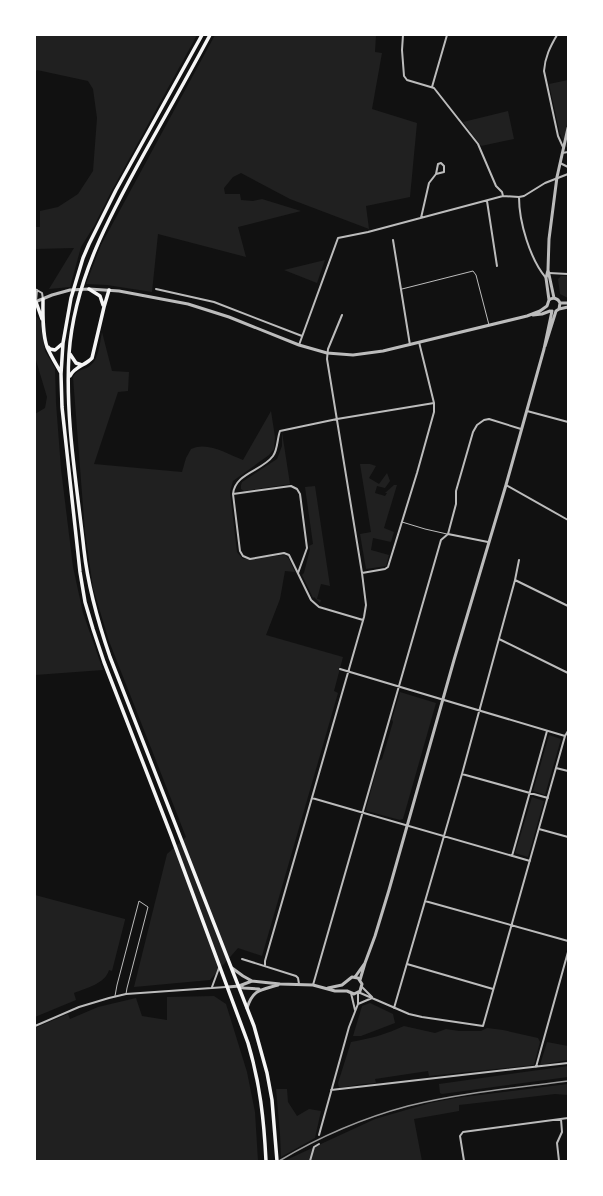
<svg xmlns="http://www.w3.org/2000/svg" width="603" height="1196" font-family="Manrope,sans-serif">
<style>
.green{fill:#202020}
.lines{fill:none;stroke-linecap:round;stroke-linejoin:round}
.service{stroke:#bcbcbc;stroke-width:1}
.minor{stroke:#bcbcbc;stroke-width:2}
.tertiary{stroke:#bcbcbc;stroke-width:3}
.primary{stroke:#f5f5f5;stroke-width:3.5}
.rail{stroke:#9a9a9a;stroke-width:1.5}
</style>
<rect width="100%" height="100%" fill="#111"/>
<path class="green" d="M35,35H197L111,192L94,226L81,247L70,287L49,289L74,248L35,249V227H40V211L58,207L78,194L93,171L97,118L93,89L88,81L37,70L35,72Z
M215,35H376L375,52L382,53L372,109L417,123L410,197L366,206L369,229L290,199L241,173L233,177L224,188L225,194H240L241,200L253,201L262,199L301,211L238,227L246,257L158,234L152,292L107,285L86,284L101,245Z
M568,80V147H566L560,134L549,84Z
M508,111L514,139L481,146L463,122Z
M325,260L317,283L284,270Z
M561,276H568V298L560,294L558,279Z
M35,315L40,320L45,351L55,368L56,403L61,469L73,567L83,613L103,670L35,675V414L45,408L47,397L35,357Z
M102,332L112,371L129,372L128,391L118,392L94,464L182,472L186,458L191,449C208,441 227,454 243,460L271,411L275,437L274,449L269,455L233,481L230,492L237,552L243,559L285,555L289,559L295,572L285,571L280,599L266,635L343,657L334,691L338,693L262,956L238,948L210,980L134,987L167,854L186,837L109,641L93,588L85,532L73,377C79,367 85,371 91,365C99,358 100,341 102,332Z
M282,432L290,484L244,491L241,489V485L242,482L277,459L282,446Z
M360,464H370L376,466L369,478L379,484L387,473L390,481L385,488L377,486L375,493L385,496L387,493H385L394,485H397L384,528L394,532L391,542L373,538L371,550L389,555L386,566L366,569L360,534L371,532Z
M315,486L330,586L321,584L317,599L321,600L320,603L314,597L313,598L302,575L304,573L310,549L309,546L313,544L305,487Z
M400,692L436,703L403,819L400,820L367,811L366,809L379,761L382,759L393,722L392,719Z
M549,735L561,739L545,795L533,791Z
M532,797L544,801L528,857L515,853Z
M35,895L125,919V920L112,971L109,970C105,984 86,988 74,993L76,1000L35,1017Z
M214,996L226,1004L247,1072L255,1112L258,1161H35V1028L68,1014L70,1019L98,1007L136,998L142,1016L167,1020V997Z
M370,1003L393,1014L395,1023L361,1036H353L362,1006Z
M404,1026L435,1033L446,1029L459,1031H481L487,1028L503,1030L538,1038L540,1042L534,1065L429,1076L428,1071L375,1079L376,1083L362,1084L339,1088L338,1083L351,1042C369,1039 387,1034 404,1026Z
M547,1042L568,1046V1060L540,1065Z
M568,1066V1077L442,1094L440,1093L439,1084Z
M568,1084V1095L555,1094L459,1105V1111L414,1119L422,1161H284L375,1119L430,1103L456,1098Z
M276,1089H287L288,1102L297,1116L309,1109L321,1111L315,1138L281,1157L280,1134Z"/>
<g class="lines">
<path class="service" d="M402,289L473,271L476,275L489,325
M402,522L425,529L447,534
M115,996L117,985L139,901L148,907L127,988L126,994"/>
<path class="minor" d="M403,35L402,50L404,76L407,80L434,88L478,144L496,186L502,192L503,196
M557,35C550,47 545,57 544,71L558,136L563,147
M432,87L447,35
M562,153L568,152
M560,163L568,167
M519,197C519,222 530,259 546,278
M487,201L497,266
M421,218L429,183L436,174L444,172V166L441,163L438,164L436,174
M393,240L410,345
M549,273L568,274
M35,289L42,293L43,299
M156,289L214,302L302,336
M36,301L37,290
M299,345L338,238L368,232L503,196L519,197L524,196L545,183L568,174
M527,411L568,422
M506,485L568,520
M233,494L291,486L297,489L300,494L307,548L298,573
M448,534L488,542
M362,573L385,569L388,567L417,473L434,412V403L419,342
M515,580L568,606
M363,620L319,607L311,600L289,555L284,553L250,559L243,556L240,551L233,494C235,473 262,471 273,456C278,449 277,439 280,431L337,419L434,403
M499,639L568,673
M340,669L565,736
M556,768L568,771
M462,774L548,798
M312,798L530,861
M539,829L568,837
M512,856L547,731
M425,901L568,941
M242,959L296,976L298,978L299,984
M407,964L493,989
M265,965V961L364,617L366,605L362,573L327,359L328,349L342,315
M313,985L441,540L448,534L456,504V491L473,432L477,425L484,420L489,419L521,429
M212,987L219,968
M362,987L372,997
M351,993L355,1010
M358,1004L372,998
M394,1008L462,774L515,580L519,560
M35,1026L79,1007L109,998L126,994L226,987
M536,1067L568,952
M331,1090L568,1063
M319,1135L349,1027L358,1004V992L409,1014L422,1017L483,1026L565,736L568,731
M310,1161L314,1147L319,1144
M464,1161L460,1136L463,1132L568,1118
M559,1161L557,1143L562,1132L561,1119"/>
<path class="tertiary" d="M548,270L554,298
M549,300C553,297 558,298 560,303
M35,302L52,295L70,290L89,289L119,291L188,304L229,317L299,345L327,353L353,355L383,351L527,316L540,311L547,306
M560,303H568
M547,306L549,300L546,278L548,270L549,239L557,177L568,128
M559,309L568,307
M556,311L559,309L560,303
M533,315L542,314L550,311
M545,346L556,311
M232,968L243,976L252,981L280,984L313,985L335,991H347L354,994L360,991L362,984L358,978L352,977L342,985L328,988
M355,977L365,963
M360,980L365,963L375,936L389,890L454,660L506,485L544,349L552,311
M228,987L239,986L252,981
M239,987L244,988L259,989
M247,1008C253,989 261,990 278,985"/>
<path class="primary" d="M202,35L116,190L89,244L83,258L71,298L63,343L61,374L62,407L80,572L85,602L93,629L104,662L171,835L248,1043C260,1083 264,1120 266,1161
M210,35C189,74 167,113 145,152C110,215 74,280 69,354C65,419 77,485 84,550C88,587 98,622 110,657L254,1026L267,1073L272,1100L277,1161
M89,289L100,296L103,305
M43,299C43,314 42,332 47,347C51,356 56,364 61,373
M36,302L42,319
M48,347L50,349L55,350L62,344
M70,354L76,363L82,365
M70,376C75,366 85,366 92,358L104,307L109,290"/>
<path class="rail" d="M279,1161C319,1137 363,1118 408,1106C460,1093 515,1088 568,1081"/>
</g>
<rect width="603" height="1196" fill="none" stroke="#ffffff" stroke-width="72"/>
</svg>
